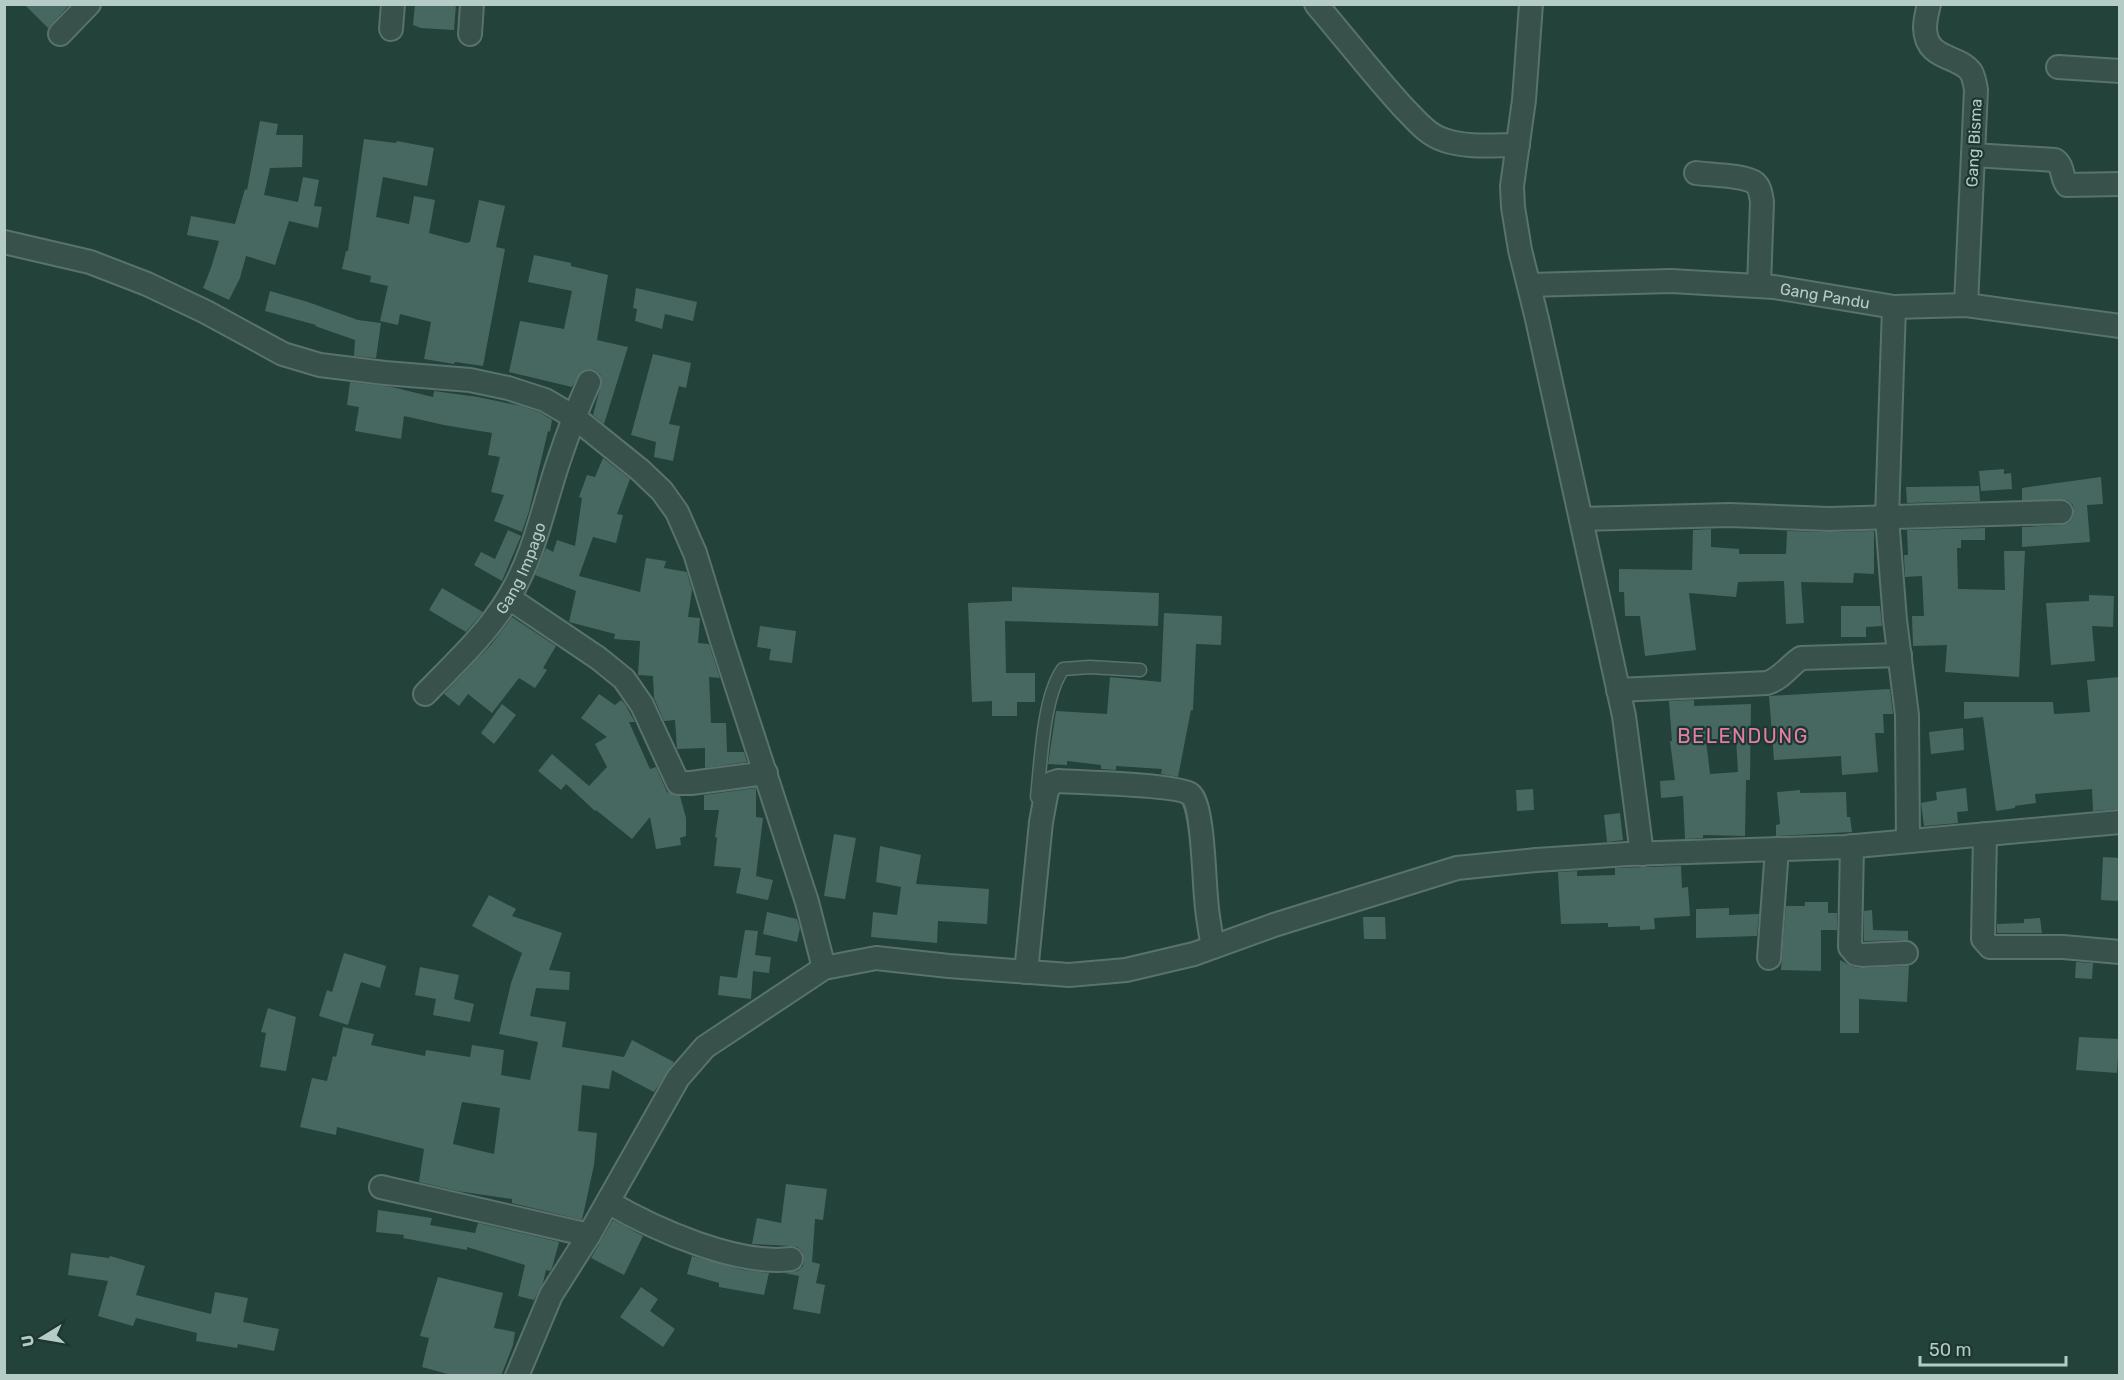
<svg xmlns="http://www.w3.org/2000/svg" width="2124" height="1380" font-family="Rubik,sans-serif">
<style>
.building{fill:#476860;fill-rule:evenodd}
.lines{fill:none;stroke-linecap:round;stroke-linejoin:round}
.lane-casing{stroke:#59726b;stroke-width:15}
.street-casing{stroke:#59726b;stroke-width:26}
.lane{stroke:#38524b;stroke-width:12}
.street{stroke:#38524b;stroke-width:22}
.labels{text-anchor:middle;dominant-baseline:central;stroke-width:4.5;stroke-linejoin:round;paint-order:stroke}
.street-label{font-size:16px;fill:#b5ccc6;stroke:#1d3730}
.quarter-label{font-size:20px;letter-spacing:1.5px;fill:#e47ea9;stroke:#1d3730}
</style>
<rect width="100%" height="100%" fill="#234239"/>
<path class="building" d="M24,4H70L48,28Z
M415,4H456L454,30L421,28L413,25Z
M260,121L278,124L276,135H303L302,167L270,168L264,195L298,202L303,177L319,180L314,206L322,207L318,228L289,221L275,265L246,256L240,278L229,300L203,288L211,268L219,241L187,235L191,216L235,224L245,189L247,190Z
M364,139L396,143L397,141L434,148L427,186L383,177L376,217L409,224L414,196L435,200L429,233L466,243L470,242L479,200L505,206L496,247L505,249L483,366L455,362L454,364L424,359L431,322L400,314L398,325L380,321L388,286L370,282L371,276L342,269L346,251H348Z
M534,255L571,263V266L608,275L597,340L628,347L604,424L593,415L602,381L600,374L595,370L588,369L581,372L572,387L509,372L520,321L564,329L572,291L528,282Z
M636,288L697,302L693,321L665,314L662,329L635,321L637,309L633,308Z
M270,291L308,302L358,320L381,323L376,358L354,356L355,340L315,326L316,325L265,311Z
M653,354L691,363L686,388L679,386L669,424L680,426L673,461L654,457L656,442L631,435Z
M350,382L392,387L433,397L434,391L478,397L521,406L539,412L552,420L550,432L548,431L529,511L522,532L494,521L504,495L491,492L500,457L488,455L492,433L444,425L404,416L401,439L355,431L359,407L347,405Z
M603,458L630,479L617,514L623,515L616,543L593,537L579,576L640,592L646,558L666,561L664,568L687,572L692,590L688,617L700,618L698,643L709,644L720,678L709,677L711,723H726L727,752H744L747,762L705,768V748L677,749L675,720L664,721L654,698L653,676L638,675L640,641L614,639L615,634L569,622L576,591L535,575L546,548L553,552L557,540L575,546L582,498L579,497L587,475L595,477Z
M2004,469V474L2011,473L2012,489L1981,491L1979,471Z
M2101,477L2103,504L2087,505L2090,542L2022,547V527L2062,525L2069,523L2073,518L2074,512L2073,505L2067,500H2022V488Z
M1979,486L1980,501L1907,503L1906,487Z
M1985,528V540H1961V548H1957L1958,589L2005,590L2004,551H2025L2019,677L1945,672L1947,645L1913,646L1912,616H1924L1922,576L1905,577L1904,555H1908L1907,530Z
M1711,529V547L1739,549V554H1786L1787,531L1829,532L1874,531V574L1854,573L1853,583L1801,582L1804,623L1786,624L1784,581L1738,582L1736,597L1689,593L1696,650L1645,656L1640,616H1625L1624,592H1619V569L1692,570L1693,530Z
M508,530L521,536L502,581L474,565L481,552L495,559Z
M1012,587L1159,593L1158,626L1005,621L1006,673H1035V702H1017V716H992V701L972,702L968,603L1012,601Z
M442,588L483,612L466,632L429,610Z
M2089,595L2114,596L2113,627L2092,626L2095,661L2051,665L2046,603L2089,601Z
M1841,606H1880L1882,626L1866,627V637H1841Z
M1164,613L1222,616L1221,645L1196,644L1193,710H1191L1178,777L1161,774L1162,769L1116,766V770L1101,769V765L1067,761V765L1048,764L1056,711L1107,714L1110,677L1161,682Z
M512,617L556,646L543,668L547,670L535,688L519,678L492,713L468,694L459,706L444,694L491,645Z
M760,626L796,631L792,663L769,660L771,649L757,647Z
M2120,677V741H2118L2120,809L2093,811L2092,789L2035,794L2036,803L2015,806V808L1996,811L1983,717L1964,719V702H2053L2054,714L2090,712L2087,680Z
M1890,689L1893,714H1883L1884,733H1875L1878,772L1842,775L1841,756L1774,760L1769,696Z
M599,694L615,705L621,700L625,704L635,722H629L650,769L656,767L667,792L680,796L686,818V836L680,838L681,845L656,849L650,817L632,839L596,810L595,811L566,784L561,790L538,771L552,754L589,786L607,767L595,744L607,737L581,718Z
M1694,700V706L1751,704L1750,780H1746L1745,836L1703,835V838L1685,839L1683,796L1661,798L1660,781L1675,780L1670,741H1672L1669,701ZM1736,739L1738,772L1710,774L1706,740Z
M502,704L516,715L494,744L481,733Z
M1963,728L1964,750L1931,754L1929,732Z
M756,788V817L763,818L756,876L773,880L768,900L736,893L741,868L714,866L717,838L715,837L719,810H704V795Z
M1966,788L1968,811L1957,812L1958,823L1924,826L1921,803L1937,800L1936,792Z
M1533,789L1534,810L1517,811L1516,790Z
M1800,790V793L1846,792L1847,817H1850L1852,832L1776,836V825L1780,824L1777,792Z
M1620,813L1623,840L1607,842L1604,815Z
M834,834L856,838L845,899L824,896Z
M880,846L921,855L916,884L989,889L987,924L938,921L937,943L871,937L873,912L897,915L901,887L876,882Z
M2103,857L2120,858L2119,901L2101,900Z
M1681,866L1682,888L1688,887L1690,916L1654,918L1655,929L1640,930V926L1608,927V923L1561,924L1558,872L1577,871V876L1615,875V868Z
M489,895L516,909L512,916L562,933L549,970L570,972L569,990L536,988L530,1016L566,1022L562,1047L624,1057L632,1040L674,1062L654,1092L612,1070L609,1089L582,1085L578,1131L597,1133L594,1165L582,1220L512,1203V1199L457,1191L419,1182L424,1149L337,1127L336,1135L300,1127L312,1078L327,1081L333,1056L336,1057L343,1027L374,1034L371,1045L425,1056L426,1050L470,1057L472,1045L504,1050L501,1075L530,1080L538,1042L499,1034L511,983L522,953L472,926ZM462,1102L500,1108L494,1154L453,1144Z
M1805,902H1828V913H1837V930H1821V971L1781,970L1786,906H1805Z
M1729,908V915L1759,914L1757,936L1696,938V909Z
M1872,910L1873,930L1908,931V940L1864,941V911Z
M767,912L797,919L800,928L797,942L763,934Z
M1363,917H1385L1386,939H1364Z
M2040,918L2042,933H1997V924L2024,923V919Z
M745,930L758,931L755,955L771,957L769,973L753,971L751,999L718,995L720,976L737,978Z
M344,953L386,966L380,988L361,982L348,1025L319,1016L327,990L332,992Z
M1840,960L1853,967L1860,968L1909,966L1907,1002L1859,999V1033H1840Z
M2076,962L2093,963L2092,979L2075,978Z
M420,967L459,975L454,999L474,1004L470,1022L433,1015L436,999L415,995Z
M268,1008L296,1017L286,1071L260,1067L266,1033L261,1032Z
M2079,1037L2119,1039L2117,1073L2076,1070Z
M786,1184L827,1189L823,1220L815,1219L812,1262L820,1264L816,1283L825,1285L820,1314L793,1309L799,1276L784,1273L798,1271L803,1266L804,1258L802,1251L797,1247L791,1246L752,1244L757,1218L781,1223Z
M378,1210L432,1218L430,1225L475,1233L478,1223L559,1242L552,1268L550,1271L546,1270L543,1283L534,1300L518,1296L525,1265L467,1247V1250L403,1238L404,1235L376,1232Z
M613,1220L643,1236L624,1275L591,1258Z
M71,1253L109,1258L110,1256L145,1266L136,1295L211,1314L215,1292L248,1298L243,1322L279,1329L274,1351L238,1344L237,1348L196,1341L197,1333L136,1318L133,1326L98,1316L108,1281L68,1275Z
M692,1256L743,1270L769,1273L764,1295L719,1287V1283L687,1274Z
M438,1277L503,1293L494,1328L515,1332L513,1345L501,1376H455L422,1367L429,1338L420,1336Z
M641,1287L658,1299L650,1311L675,1329L663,1347L620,1317Z"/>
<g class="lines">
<g class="lane-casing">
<path id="lane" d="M1037,797C1041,761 1043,697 1063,669L1090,667L1140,670"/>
</g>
<g class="street-casing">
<g id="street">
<path d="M1316,4C1345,38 1372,73 1402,106C1415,119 1427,135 1444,140C1467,148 1494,145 1518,145"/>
<path d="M1531,4L1524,100L1512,186L1513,207L1520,250L1537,319L1624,716L1642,854"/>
<path d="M1929,4C1927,12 1925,21 1925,28C1926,61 1958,54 1971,72C1974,77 1975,84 1976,90L1966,305"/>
<path d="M391,29L393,4"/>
<path d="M60,34L89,4"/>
<path d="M470,34L472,4"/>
<path d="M2058,67L2120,71"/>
<path d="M1973,155L2055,160C2064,166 2061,178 2067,185L2120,184"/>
<path d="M1696,173C1710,175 1744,175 1755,183C1760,187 1761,196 1762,202L1759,286"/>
<path d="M4,242L90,262L147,284L206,312L283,354L320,365L385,373L470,380L508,388L545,400L574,417L640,470L662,491L677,512L695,553L722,641L807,902L824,968"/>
<path id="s1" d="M1529,285L1671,281L1774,287L1894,307L1966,305L2120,326"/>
<path d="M1894,307L1887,518L1895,620L1907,715L1908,841"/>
<path d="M1581,519L1730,515L1829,519L2061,512"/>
<path d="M509,598L598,658L624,679L642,705L678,783H691L766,773"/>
<path d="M1618,690L1767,683C1781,679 1790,665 1801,658L1900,655"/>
<path id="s2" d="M425,694C455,663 487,634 509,597C534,556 543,508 558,463C567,436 577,409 589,382"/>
<path d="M1985,834L1983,939L1990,947H2063L2120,952"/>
<path d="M1852,846L1850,947L1856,954L1862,955L1906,953"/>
<path d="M1769,958L1777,849"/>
<path d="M1026,972L1041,822L1047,790L1052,783L1058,781C1079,782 1179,785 1190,794C1203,803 1204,879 1206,897C1207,914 1210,931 1213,947"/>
<path d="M381,1187L589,1235"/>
<path d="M608,1202C654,1229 737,1266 791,1259"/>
<path d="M517,1376L551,1295L589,1235L678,1078L705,1047L824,968L876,958L949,966L1069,975L1126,970L1194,954L1274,925L1457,868L1536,860L1628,854L1845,847L2120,822"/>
</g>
</g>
<use href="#lane" class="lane"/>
<use href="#street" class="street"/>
</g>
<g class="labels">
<g class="street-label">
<text transform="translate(1974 143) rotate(-87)">Gang Bisma</text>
<text stroke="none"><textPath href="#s1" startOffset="297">Gang Pandu</textPath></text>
<text stroke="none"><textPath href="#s2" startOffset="160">Gang Impago</textPath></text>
</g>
<g class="quarter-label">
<text x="1743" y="736">BELENDUNG</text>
</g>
</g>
<rect width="2124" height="1380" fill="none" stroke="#b5ccc6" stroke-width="12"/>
<g transform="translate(42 1338) rotate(259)" stroke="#1d3730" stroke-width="4.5" paint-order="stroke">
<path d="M0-4.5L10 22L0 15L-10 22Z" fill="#b5ccc6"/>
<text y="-9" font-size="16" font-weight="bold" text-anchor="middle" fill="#b5ccc6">U</text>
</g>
<path d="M1920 1356v9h146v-9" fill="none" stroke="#b5ccc6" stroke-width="3"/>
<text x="1929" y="1356" font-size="18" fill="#b5ccc6" stroke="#1d3730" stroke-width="4.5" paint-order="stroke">50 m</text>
</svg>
